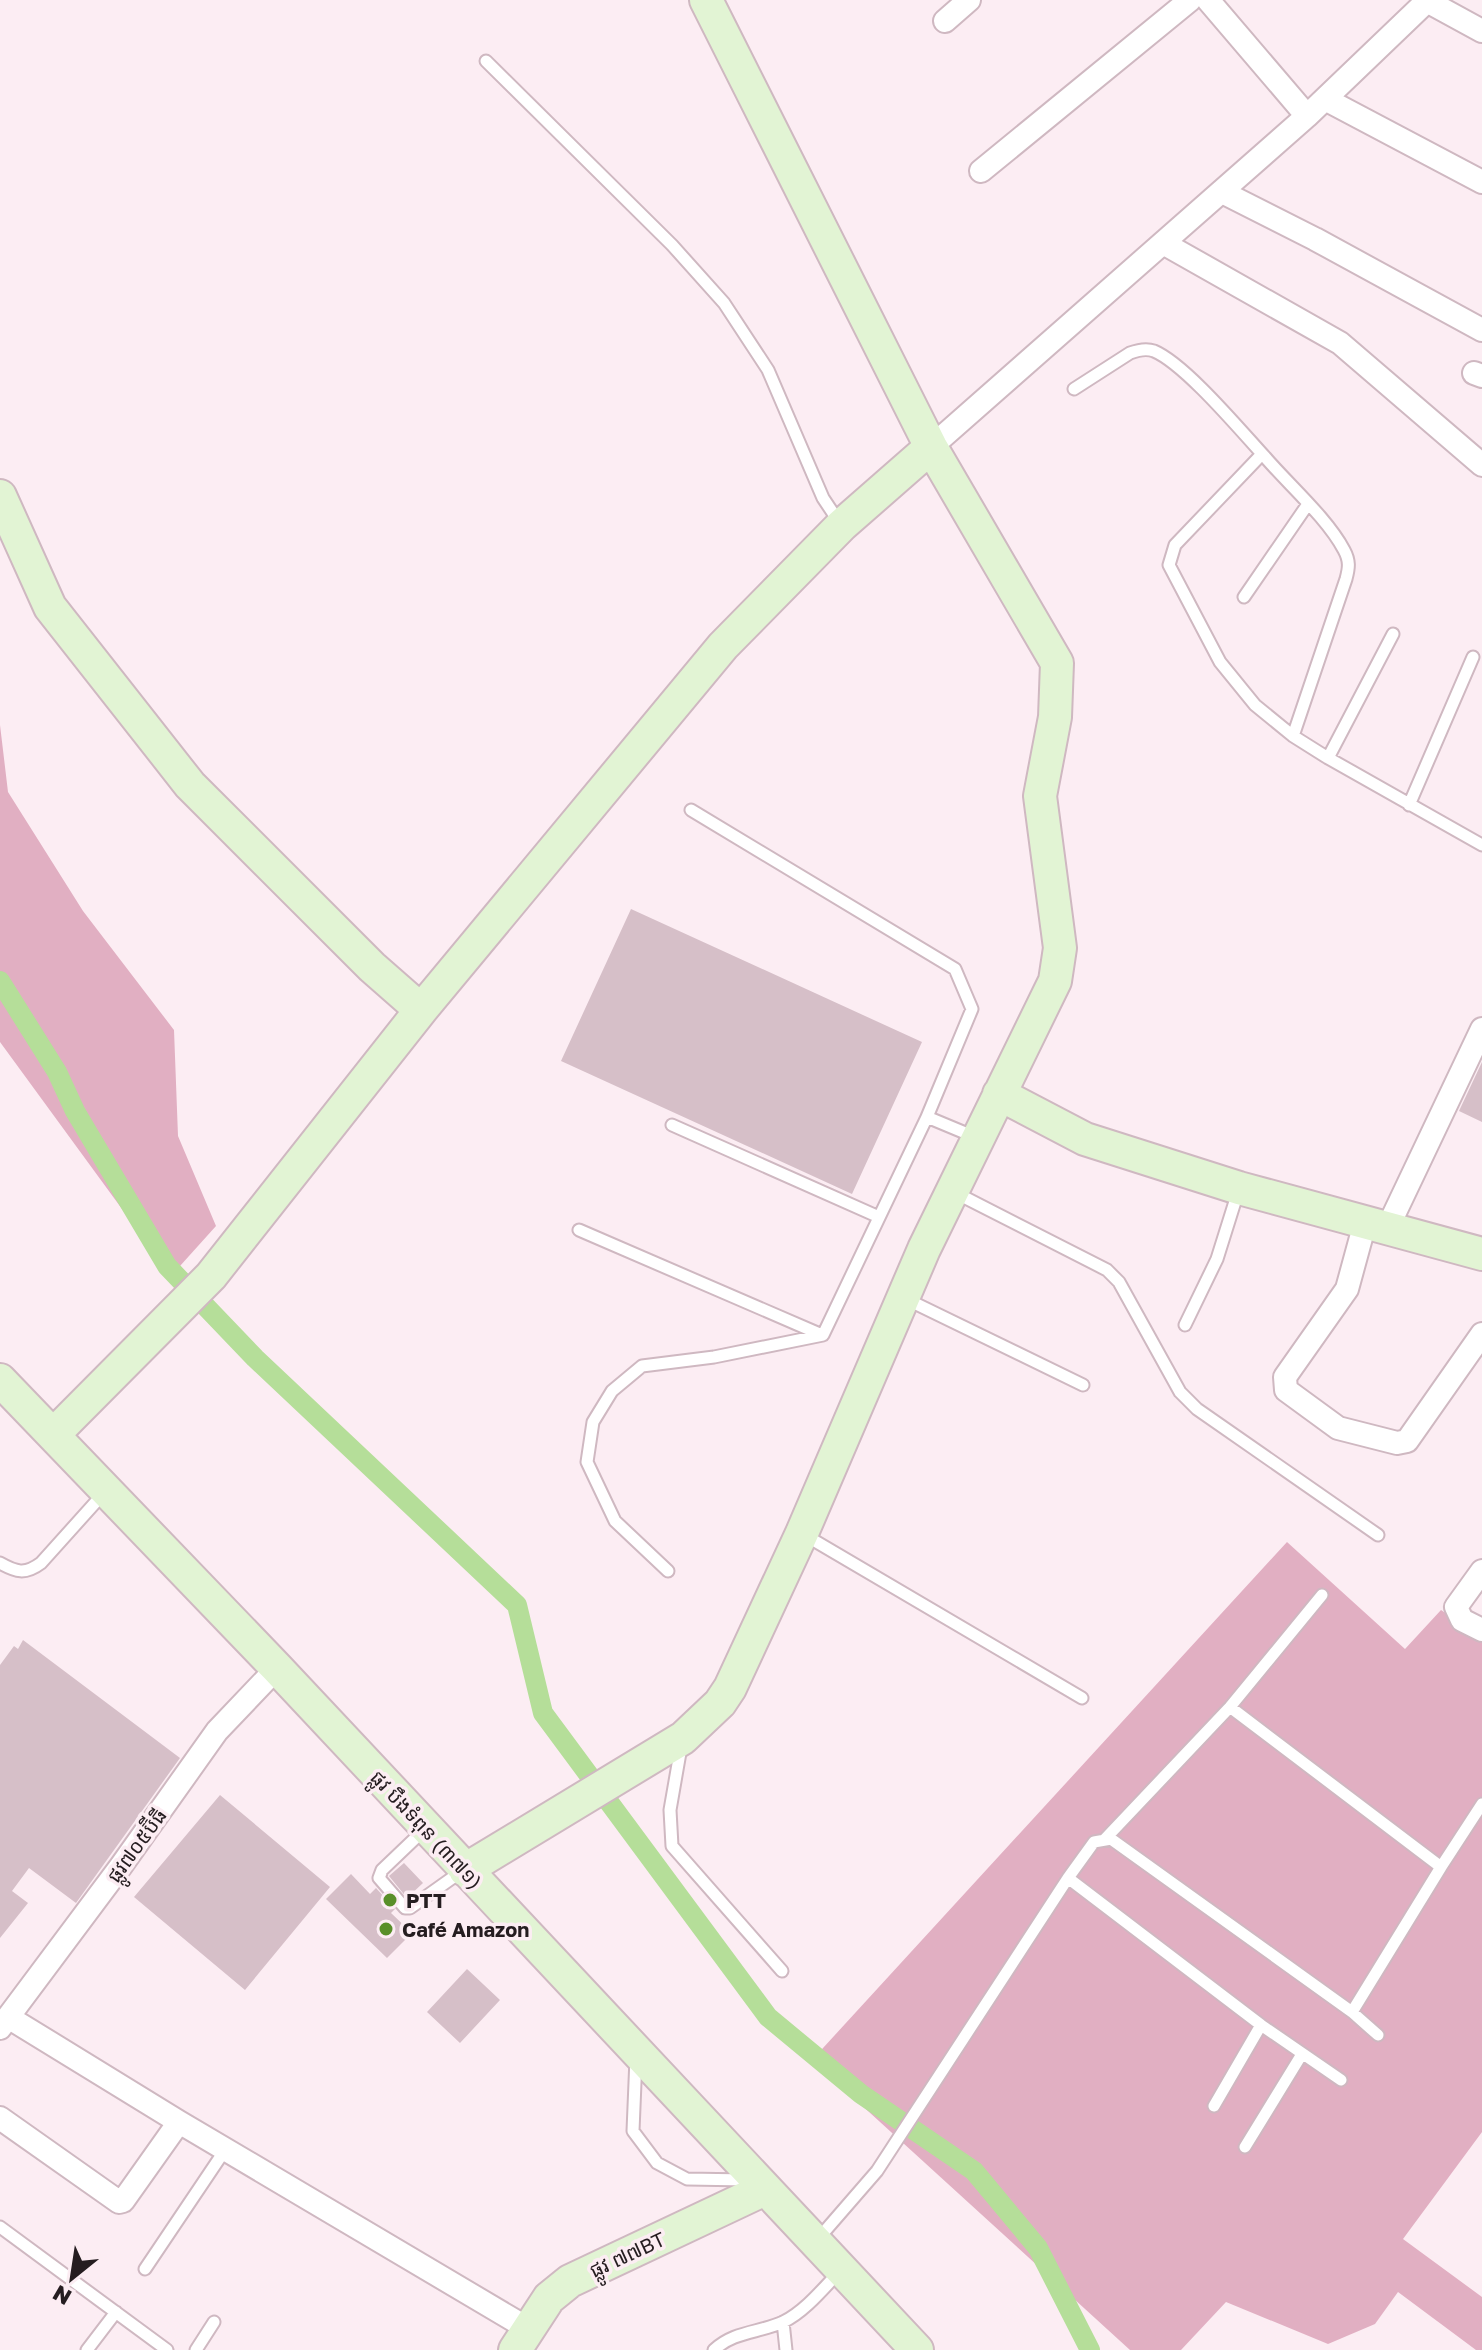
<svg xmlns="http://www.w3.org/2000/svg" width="1482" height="2350" font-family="'Golos Text','Noto Sans Khmer',sans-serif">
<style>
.green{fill:#e1afc2}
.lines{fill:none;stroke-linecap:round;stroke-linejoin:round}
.canal{stroke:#b5de99;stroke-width:20}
.building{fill:#d6bfc8}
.lane-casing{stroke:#cfb8c1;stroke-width:15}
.street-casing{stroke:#cfb8c1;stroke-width:26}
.secondary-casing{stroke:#cfb8c1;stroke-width:36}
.lane{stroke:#fff;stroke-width:11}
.street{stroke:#fff;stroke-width:22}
.secondary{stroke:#e2f4d4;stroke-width:32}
.poi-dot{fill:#598f29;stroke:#fcedf3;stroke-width:3}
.labels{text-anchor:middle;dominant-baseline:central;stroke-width:7;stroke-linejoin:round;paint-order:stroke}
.street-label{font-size:20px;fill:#251d20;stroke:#fcedf3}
.poi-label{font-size:20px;font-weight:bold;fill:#251d20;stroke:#fcedf3;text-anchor:start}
</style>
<rect width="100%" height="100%" fill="#fcedf3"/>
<path class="green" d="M0,725L8,792L83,911L174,1030L178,1136L216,1226L171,1276L0,1042Z
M1287,1542L1405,1649L1441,1610L1482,1638V2132L1403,2239L1482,2297V2350H1476L1398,2292L1375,2324L1328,2344L1226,2302L1181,2350H1130L812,2060Z"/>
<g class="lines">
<path class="canal" d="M0,981L57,1072L75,1111L167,1266L255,1358L517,1605L543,1713L768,2017L861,2094L974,2171L1038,2248L1090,2350"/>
</g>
<path class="building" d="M631,909L922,1042L852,1194L561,1061Z
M1482,1062V1122L1459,1111Z
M23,1640L180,1758L76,1903L29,1868L12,1891L28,1903L0,1938V1665L14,1646L18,1649Z
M220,1795L330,1887L245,1990L134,1897Z
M404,1863L423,1883L407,1898L389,1876Z
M351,1874L370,1894L376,1888L395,1909L391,1913L412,1933L387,1958L326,1899Z
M467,1969L500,2000L460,2043L427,2012Z"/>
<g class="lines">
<g class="lane-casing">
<path id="lane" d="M486,61L672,245L724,303L768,370L823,498L839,522
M1074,389L1130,353C1138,350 1146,348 1154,351C1185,364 1241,431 1265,457C1289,485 1327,518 1344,550C1350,561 1349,568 1346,579L1293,736
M1262,454L1175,545L1169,565L1220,662L1255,705L1293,736L1328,758L1482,845
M1244,597L1308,504
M1328,758L1393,634
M1409,805L1473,657
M927,1117L975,1137
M672,1125L879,1217
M954,1192L1107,1270L1119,1282L1180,1392L1197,1409L1378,1535
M579,1230L822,1335
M904,1298L1083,1385
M1185,1325L1217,1259L1238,1192
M803,1534L1082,1698
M0,1563C16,1572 25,1575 41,1563L103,1494
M668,1571L615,1521L587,1462L593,1422L612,1391L642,1366L714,1357L823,1335L927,1117L972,1009L955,969L691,810
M1230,1707L1441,1867L1482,1804
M681,1747L670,1810L672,1846L782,1971
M426,1828L382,1870L379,1878L405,1908H410L462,1871
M1105,1839L1230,1707L1322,1595
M1068,1878L1094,1842L1111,1839L1352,2012L1378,2035
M1352,2012L1441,1867
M636,2058L633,2131L657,2163L687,2179L747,2180
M1214,2106L1261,2025
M1245,2147L1302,2054
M0,2227L167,2350
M818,2239L877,2171L1068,1878L1261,2025L1341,2080
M145,2269L225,2150
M783,2322L786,2350
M87,2350L116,2312
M196,2350L214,2322
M714,2350C734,2331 759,2333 783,2322C804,2312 823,2289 839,2272"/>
</g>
<g class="street-casing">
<path id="street" d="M1208,0L1307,116
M1427,1L1482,31
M945,21L969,0
M1325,99L1482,182
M981,171L1190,0
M1222,192L1315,239L1482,330
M1163,243L1340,343L1482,465
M1474,373L1482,376
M931,447L1307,116L1428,0
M1365,1223L1347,1289L1285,1377L1286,1390L1338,1428L1397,1443L1407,1441L1482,1334
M1387,1229L1482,1029
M1482,1571L1456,1607L1462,1620L1482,1630
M8,2017L179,2122L527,2328
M0,2028L121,1866L217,1731L277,1668
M0,2118L119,2202L123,2201L179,2122"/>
</g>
<g class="secondary-casing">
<path id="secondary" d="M0,496L50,607L190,785L372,967L421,1010
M999,1094L1085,1139L1239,1188L1482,1254
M0,1380L277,1668L917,2350
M53,1435L211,1276L421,1010L723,646L842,525L931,447
M465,1870L683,1738L720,1703L730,1688L802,1533L924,1249L1055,981L1060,948L1040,796L1055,717L1057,663L931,447L706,0
M515,2350L549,2298L570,2281L765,2189"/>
</g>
<use href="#lane" class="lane"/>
<use href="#street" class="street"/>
<use href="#secondary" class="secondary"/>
</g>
<g class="poi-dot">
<circle cx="390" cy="1900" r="8"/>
<circle cx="386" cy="1929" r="8"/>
</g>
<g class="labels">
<g class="street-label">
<text transform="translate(427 1829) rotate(47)">ផ្លូវ បឹងទំពុន (៣៧១)</text>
<text transform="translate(136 1845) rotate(-54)">ផ្លូវ៧០៥ប៊ីធី</text>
<text transform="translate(627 2254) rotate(-25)">ផ្លូវ ៧៧BT</text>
</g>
<g class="poi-label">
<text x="406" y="1900">PTT</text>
<text x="402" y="1929">Café Amazon</text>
</g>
</g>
<g transform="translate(72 2278) rotate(210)" stroke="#fcedf3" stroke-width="6" paint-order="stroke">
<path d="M0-6L14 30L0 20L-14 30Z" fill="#251d20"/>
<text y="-12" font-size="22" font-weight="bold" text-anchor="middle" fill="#251d20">N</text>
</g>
</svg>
